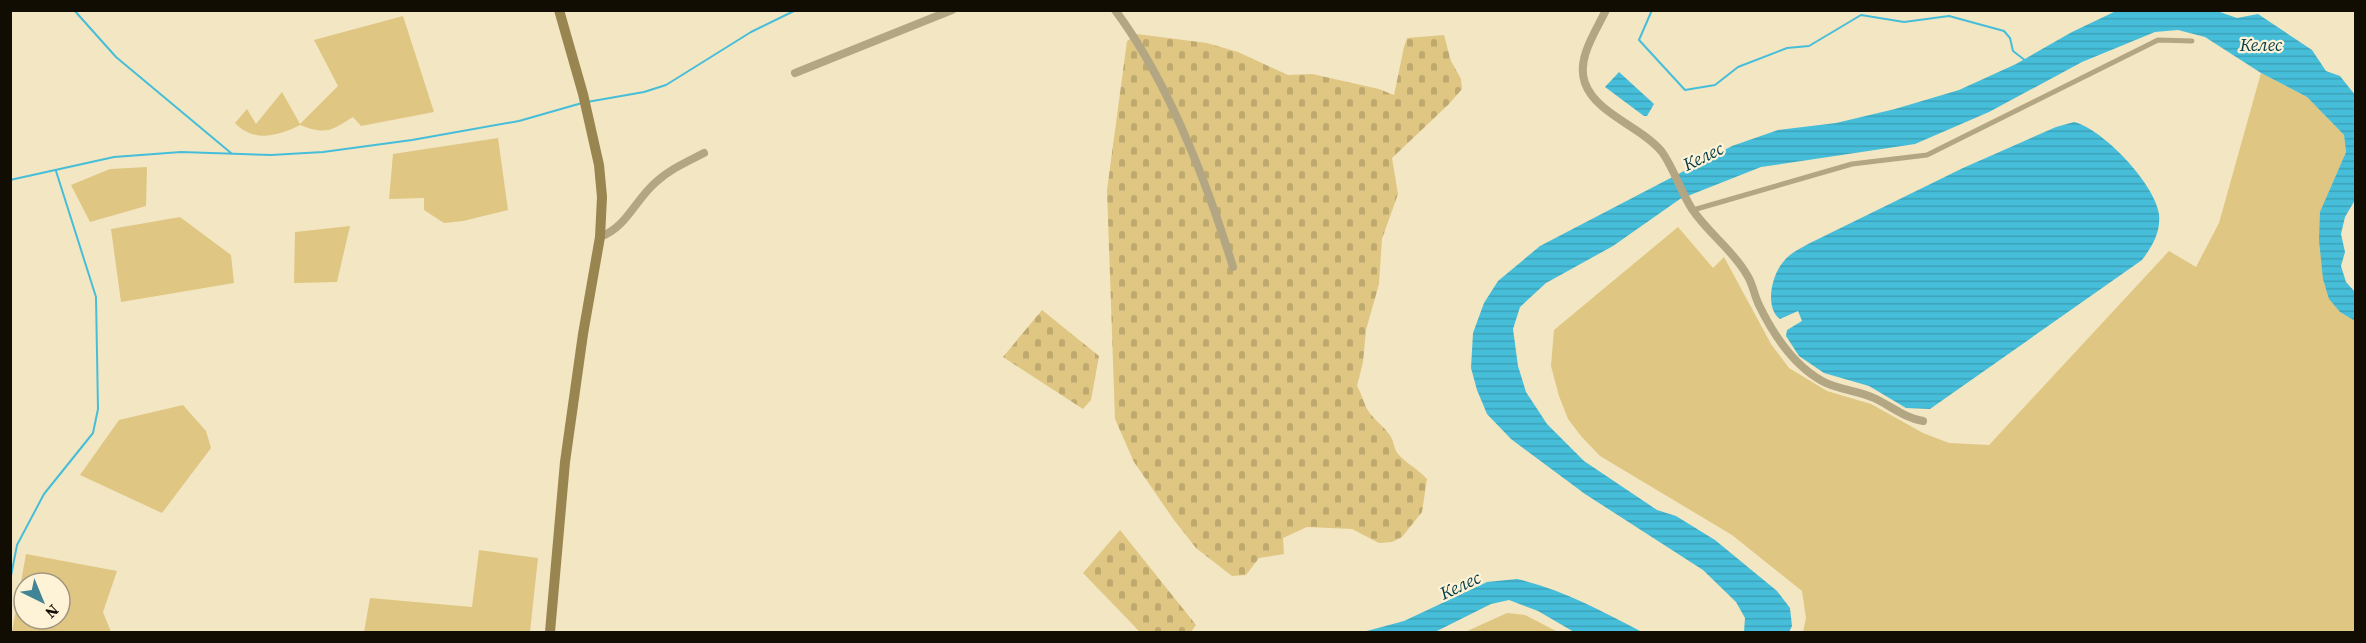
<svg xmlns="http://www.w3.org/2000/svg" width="2366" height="643" font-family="'Source Serif 4',serif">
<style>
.green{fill:#dfc682;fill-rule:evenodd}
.cemetery{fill:url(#cemetery-stones)}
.water{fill:url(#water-rules)}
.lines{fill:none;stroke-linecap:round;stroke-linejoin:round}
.stream{stroke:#46beda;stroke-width:2}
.pedestrian{stroke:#b2a683;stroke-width:5}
.minor{stroke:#b2a683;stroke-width:8}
.secondary{stroke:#998550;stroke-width:10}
.labels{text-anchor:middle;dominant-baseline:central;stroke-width:4.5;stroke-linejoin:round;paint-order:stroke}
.water-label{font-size:18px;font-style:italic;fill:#033c48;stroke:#fef3d7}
</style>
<defs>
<pattern id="cemetery-stones" width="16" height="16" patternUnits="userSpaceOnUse" patternTransform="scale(1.5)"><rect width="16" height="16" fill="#dfc682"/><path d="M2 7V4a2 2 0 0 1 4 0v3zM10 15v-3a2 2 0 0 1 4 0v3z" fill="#bea96f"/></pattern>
<pattern id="water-rules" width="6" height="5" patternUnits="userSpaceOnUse" patternTransform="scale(1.5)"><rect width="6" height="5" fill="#46beda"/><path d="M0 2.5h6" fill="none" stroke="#3ca2b9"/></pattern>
</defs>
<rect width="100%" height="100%" fill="#f3e6c2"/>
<path class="green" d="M403,16L434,112L361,126L353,117C331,131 326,135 300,125C278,136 254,143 235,123L247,109L256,124L282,92L300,124L338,86L314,40Z
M2261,73L2307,97L2344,135L2346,152L2328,194L2340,312L2355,321V632H1803L1806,618L1802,591L1732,535L1600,456L1581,436L1568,419L1559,396L1551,366L1554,330L1678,227L1713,268L1724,257L1771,344L1789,368L1827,391L1871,404L1923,433L1949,443L1989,445L2169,251L2196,267L2219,223Z
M498,138L508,210L463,221L444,223L424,210V198L389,199L393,154Z
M147,167L146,206L90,222L71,185L110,169Z
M180,217L231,255L234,283L121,302L111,229Z
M350,226L337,282L294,283L295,232Z
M183,405L206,431L211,448L162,513L80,475L119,420Z
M479,550L538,558L530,632H364L370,598L472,607Z
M26,554L117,571L103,612L111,632H12ZM24,583H60V619H24Z
M1507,613L1525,615L1558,632H1465Z"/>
<path class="cemetery" d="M1137,34L1207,43L1238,52L1288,75L1312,74L1379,89L1394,95L1404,47L1407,38L1444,35L1451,61L1461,79L1462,89L1449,104L1392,158L1398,194L1382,239L1379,284L1366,330L1363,362L1357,386C1362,394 1364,405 1369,412C1375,421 1385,427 1391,437C1394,442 1394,449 1398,454C1407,464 1418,469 1427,479L1422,512L1402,537L1392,542L1379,543L1352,529L1307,527L1283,538L1284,554L1259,558L1246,575L1232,576L1196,548L1174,520L1134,462L1115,419L1107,190L1127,41Z
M1042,310L1099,356L1091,400L1083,409L1003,357Z
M1120,530L1196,625L1191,632H1140L1083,573Z"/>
<path class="water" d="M2116,11H2217L2237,18L2258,14L2312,50L2326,71L2340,76L2355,95V200L2345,217L2341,234L2345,252L2341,266L2346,282L2355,292V321L2340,312L2329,299L2323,279L2319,240L2320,212L2346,152L2344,135L2307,97L2261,73L2205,37L2178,30L2155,32L2082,62L1989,112L1915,144L1761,167L1680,199L1613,246L1546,283L1520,307L1513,329L1518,366L1526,392L1547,424L1584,461L1657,510L1676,516L1715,540L1777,591L1790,608L1792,626L1789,632H1744L1745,618L1736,602L1703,570L1585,494L1511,439L1487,414L1477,390L1471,368L1473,333L1484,303L1498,281L1540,246L1732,146L1778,130L1836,123L1895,109L1959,90L2016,64L2072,32Z
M1619,72L1654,104L1647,116H1644L1605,87Z
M2074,122C2103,129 2155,184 2159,214C2161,232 2152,247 2142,260L1930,409L1906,408L1869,386L1824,373L1799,356L1786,336L1787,330L1802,321L1798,311L1780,319C1764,307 1772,274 1784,261C1790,253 1800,249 1808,244L1963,168L2056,127Z
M1517,579C1562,589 1602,611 1642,632H1574L1538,611L1509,600L1491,604L1435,632H1363L1404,621L1487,582Z"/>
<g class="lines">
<path class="stream" d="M74,10L116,57L231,153
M1652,10L1639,40L1685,90L1715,85L1738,67L1787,48L1809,46L1861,15L1904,22L1949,16L2004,31L2010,38L2013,51L2026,61
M587,102L644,92L666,85L751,32L796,10
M10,180L114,157L181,152L271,155L323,152L412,140L519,121L582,103
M10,581L17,545L44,494L93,433L98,409L96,297L56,171"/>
<path class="pedestrian" d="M1693,210L1852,164L1927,155L2158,40L2192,41"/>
<path class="minor" d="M1115,10C1168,81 1207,183 1233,267
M1606,10C1596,31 1576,59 1585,83C1596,114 1642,127 1662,152C1673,167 1681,192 1692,209C1708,233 1733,250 1747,275C1753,284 1754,295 1759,305C1773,334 1793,365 1822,381C1838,390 1857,390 1874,398C1891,406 1905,418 1923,421
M795,73L952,10
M600,237C627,227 635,200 656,182C670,169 687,162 704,153"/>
<path class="secondary" d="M550,632L565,462L583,334L600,237L602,197L599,165L583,94L559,10"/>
</g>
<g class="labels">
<g class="water-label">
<text x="2261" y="44">Келес</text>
<text transform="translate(1703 156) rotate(-26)">Келес</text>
<text transform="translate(1460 585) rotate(-25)">Келес</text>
</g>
</g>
<rect width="2366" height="643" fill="none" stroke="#120d03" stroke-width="24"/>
<g transform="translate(42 601) rotate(137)"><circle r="28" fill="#fef3d7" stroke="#a09782" stroke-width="1.5"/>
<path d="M0-4.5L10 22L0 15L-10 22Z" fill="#418495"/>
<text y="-9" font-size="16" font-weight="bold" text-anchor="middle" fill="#120d03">N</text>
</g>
</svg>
